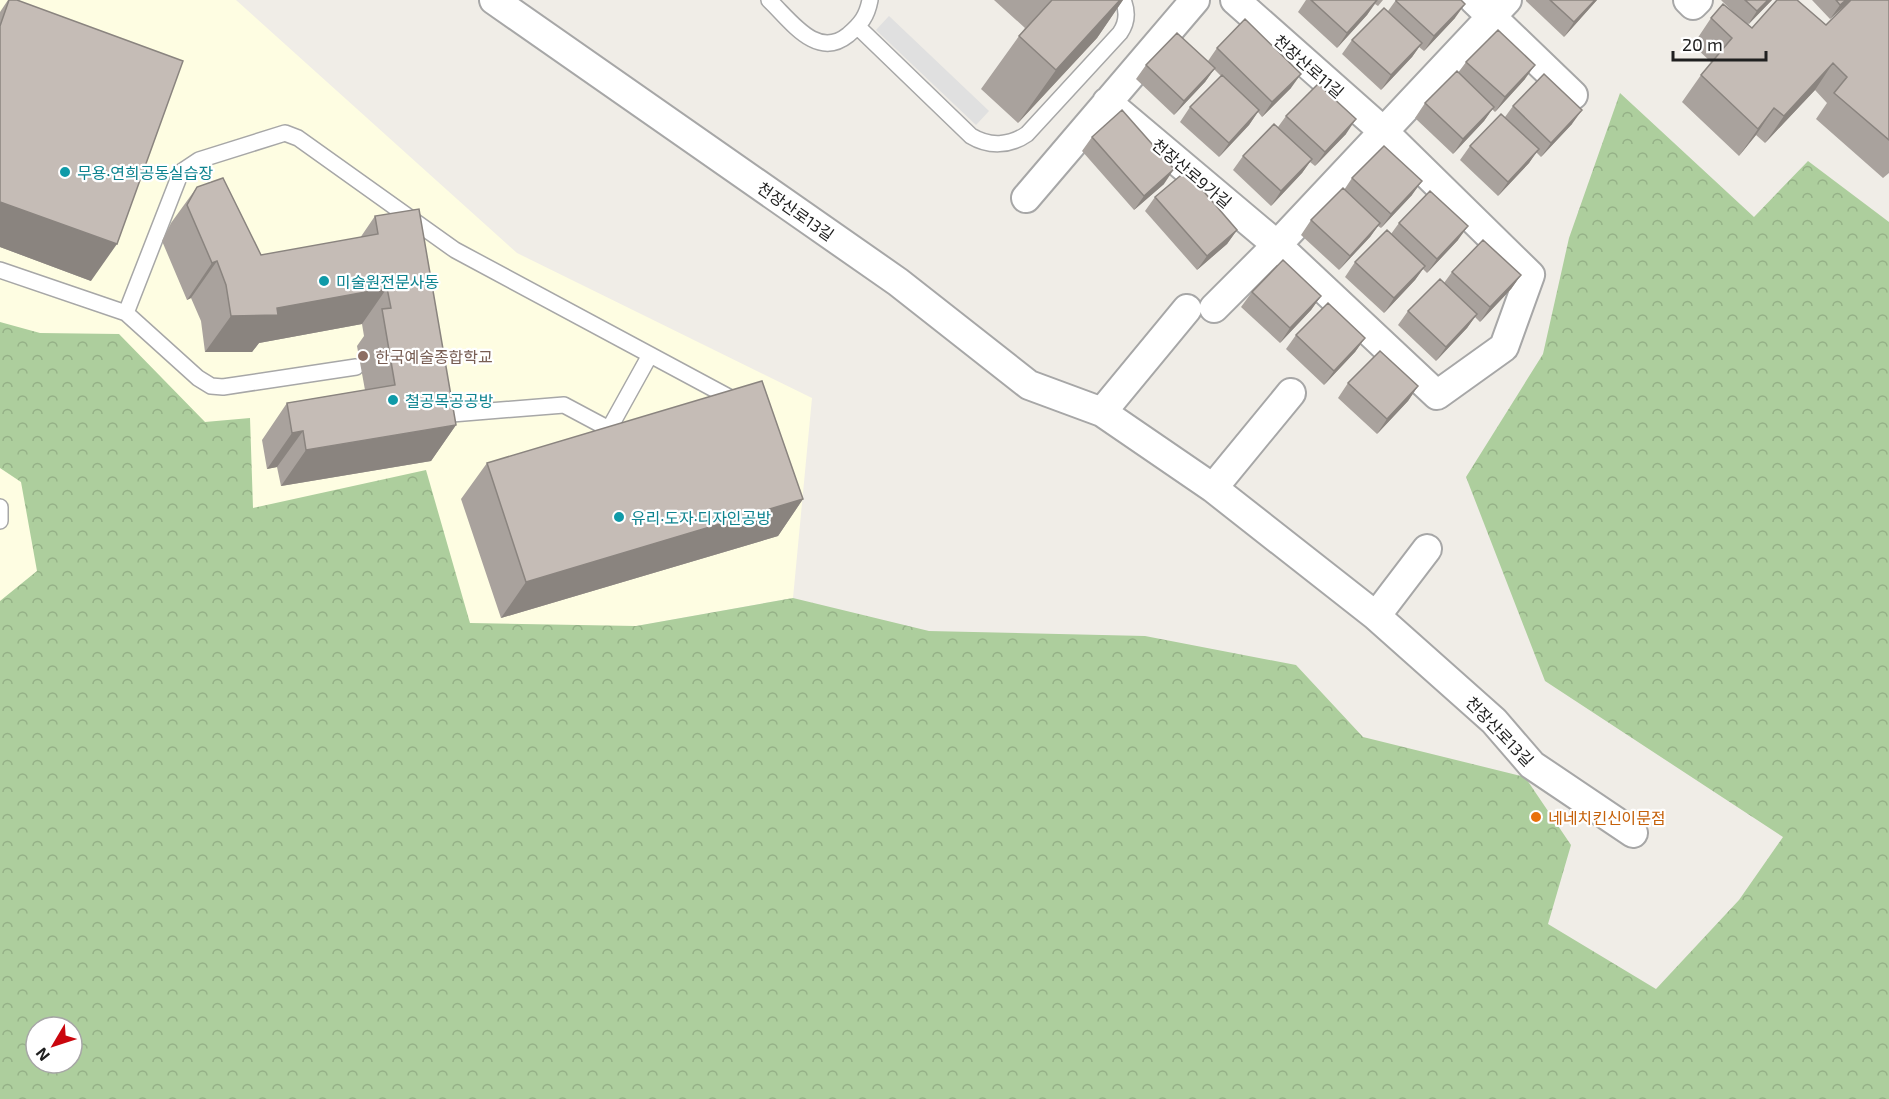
<svg xmlns="http://www.w3.org/2000/svg" width="1889" height="1099" font-family="'Exo 2','Noto Sans KR',sans-serif">
<style>
.education{fill:#fefde2}
.forest{fill:url(#forest-crowns);fill-rule:evenodd}
.parking{fill:#e0e0e0}
.lines{fill:none;stroke-linecap:round;stroke-linejoin:round}
.service-casing{stroke:#a7a7a7;stroke-width:18}
.minor-casing{stroke:#a7a7a7;stroke-width:32}
.service{stroke:#fff;stroke-width:15}
.minor{stroke:#fff;stroke-width:28}
.wall{fill:#a9a29d}
.shaded-wall{fill:#8a847f}
.building{fill:#c5bcb6;stroke:#8a847f;stroke-width:1.5}
.culture-dot{fill:#0f9aa8;stroke:#fff;stroke-width:2}
.education-dot{fill:#8d6e63;stroke:#fff;stroke-width:2}
.food-dot{fill:#e8710a;stroke:#fff;stroke-width:2}
.labels{text-anchor:middle;dominant-baseline:central;stroke-width:4.5;stroke-linejoin:round;paint-order:stroke}
.street-label{font-size:16px;fill:#202020;stroke:#fff}
.culture-label{font-size:16px;fill:#0d838f;stroke:#fff;text-anchor:start}
.education-label{font-size:16px;fill:#785e54;stroke:#fff;text-anchor:start}
.food-label{font-size:16px;fill:#c56008;stroke:#fff;text-anchor:start}
</style>
<defs>
<pattern id="forest-crowns" width="20" height="18" patternUnits="userSpaceOnUse" patternTransform="scale(1.5)"><rect width="20" height="18" fill="#adce9d"/><path d="M2 6a3 3 0 1 1 6 0M12 15a3 3 0 1 1 6 0" fill="none" stroke="#95b187"/></pattern>
</defs>
<rect width="100%" height="100%" fill="#f0ede7"/>
<path class="education" d="M0,0H236L517,253L812,398L793,598L0,740Z"/>
<path class="forest" d="M1620,93L1754,217L1808,161L1889,222V1099H0V601L37,571L21,482L0,468V322L40,333L119,334L205,422L250,418L253,508L426,470L470,623L636,626L793,598L929,631L1145,636L1296,665L1363,737L1525,777L1571,845L1548,924L1656,989L1739,900L1783,837L1545,681L1466,477L1543,354L1569,238ZM36,1027H72V1063H36Z"/>
<path class="parking" d="M889,16L989,111L976,125L876,30Z"/>
<g class="lines">
<g class="service-casing">
<path id="service" d="M769,0C791,21 817,60 848,35C861,24 867,16 870,0
M858,27L971,136C989,147 1010,146 1027,134L1120,33C1127,23 1128,12 1123,0
M0,270L126,313L198,378L211,386L223,387L356,367
M126,313L181,172L199,160L285,133L298,138L455,250L738,402
M452,414L564,405L609,429
M598,439L609,429L650,355
M0,507V521"/>
</g>
<g class="minor-casing">
<path id="minor" d="M494,0L898,282L1029,385L1102,412L1213,488L1376,616L1494,721L1532,765L1633,833
M1474,0L1573,95
M1688,0L1693,5L1698,0
M1107,102L1277,245L1437,395L1504,347L1530,275L1383,131L1235,0
M1026,198L1195,0
M1214,308L1277,245L1507,0
M1102,412L1187,309
M1213,488L1291,393
M1376,616L1427,549"/>
</g>
<use href="#service" class="service"/>
<use href="#minor" class="minor"/>
</g>
<path class="wall" d="M8,0H17L91,281L0,247V12Z
M994,0H1123L1097,38L1018,123L981,89L1019,36L1025,28Z
M1306,0H1383L1378,6L1375,4L1367,15L1337,48L1298,12Z
M1396,0L1455,18L1424,51L1419,47L1412,57L1381,90L1342,54L1352,40L1388,11Z
M1526,0H1597L1564,37L1526,1Z
M1721,0H1772L1748,24L1752,28L1826,25L1843,7L1830,19L1812,0H1889V173L1883,178L1816,119L1827,103L1815,90L1765,143L1756,135L1739,156L1682,102L1701,75L1712,63L1693,45L1711,18L1734,13Z
M1217,48L1291,88L1262,117L1258,112L1249,125L1219,157L1180,122L1190,107L1221,76L1214,69L1205,82L1174,115L1136,79L1146,65L1208,61Z
M1466,62L1525,79L1495,112L1492,109L1484,121L1453,154L1415,118L1425,103L1458,73Z
M1513,106L1572,124L1541,157L1536,152L1529,163L1498,196L1460,160L1470,146L1505,117Z
M1286,116L1346,134L1315,166L1310,162L1302,173L1271,206L1233,170L1243,156L1278,127Z
M1092,137L1164,184L1134,210L1082,151Z
M1352,178L1412,195L1381,228L1378,226L1370,237L1339,270L1301,235L1311,220L1344,190Z
M197,187L261,255L360,238L375,216L456,425L431,461L281,486L277,467L267,469L262,440L287,403L365,390L357,346L364,336L362,324L259,343L252,352H205L201,321L191,298L187,300L162,241L171,223Z
M1155,197L1237,230L1227,244L1197,270L1145,211Z
M1399,223L1458,240L1427,273L1423,269L1415,280L1384,313L1345,277L1355,262L1391,234Z
M1452,272L1521,275L1511,289L1480,322L1475,317L1467,328L1436,361L1398,325L1408,311L1444,283Z
M1252,292L1321,296L1311,310L1280,343L1241,307Z
M1296,335L1365,338L1355,352L1324,385L1286,349Z
M1348,383L1418,386L1408,401L1377,434L1338,398Z
M487,463L803,499L778,536L501,618L461,499Z"/>
<path class="shaded-wall" d="M1120,0H1123L1097,38L1018,123L1056,70Z
M1377,0L1367,15L1337,48L1347,33Z
M1595,0H1597L1564,37L1574,22Z
M1768,0H1772L1747,26L1757,11Z
M1846,0H1851L1830,19L1840,5Z
M1465,4L1455,18L1424,51L1434,36Z
M1422,43L1412,57L1381,90L1391,75Z
M1833,63L1815,90L1765,143L1784,116Z
M1535,65L1525,79L1495,112L1505,97Z
M1215,68L1205,82L1174,115L1184,101Z
M1301,74L1291,88L1262,117L1272,102Z
M1494,107L1484,121L1453,154L1463,139Z
M1774,108L1756,135L1739,156L1758,129Z
M1259,110L1249,125L1219,157L1229,143Z
M1582,110L1572,124L1541,157L1551,143Z
M1356,119L1346,134L1315,166L1325,152Z
M1539,149L1529,163L1498,196L1508,182Z
M1312,159L1302,173L1271,206L1281,191Z
M1174,169L1164,184L1134,210L1144,196Z
M1422,181L1412,195L1381,228L1391,214Z
M0,202L117,244L91,281L0,247Z
M1380,223L1370,237L1339,270L1350,256Z
M1468,226L1458,240L1427,273L1437,259Z
M1237,230L1227,244L1197,270L1207,256Z
M217,261L191,298L187,300L212,263Z
M1425,266L1415,280L1384,313L1394,298Z
M1521,275L1511,289L1480,322L1490,307Z
M387,288L362,324L259,343L252,352H205L231,316Z
M1321,296L1311,310L1280,343L1290,328Z
M1477,314L1467,328L1436,361L1446,347Z
M1365,338L1355,352L1324,385L1334,371Z
M1418,386L1408,401L1377,434L1387,419Z
M456,425L431,461L281,486L306,450Z
M303,431L277,467L267,469L292,433Z
M803,499L778,536L501,618L526,582Z"/>
<path class="building" d="M9,0H17L183,61L117,244L0,202V26Z
M1052,0H1120L1056,70L1019,36Z
M1311,0H1377L1347,33Z
M1396,0H1461L1465,4L1434,36L1396,1Z
M1550,0H1595L1574,22Z
M1745,0H1768L1757,11Z
M1777,0H1797L1826,25L1851,0H1889V140L1834,93L1847,77L1833,63L1784,116L1774,108L1758,129L1701,75L1732,38L1711,18L1723,4L1752,28Z
M1836,0H1846L1840,5Z
M1384,8L1422,43L1391,75L1352,40Z
M1245,19L1301,74L1272,102L1217,48Z
M1498,30L1535,65L1505,97L1466,62Z
M1177,33L1215,68L1184,101L1146,65Z
M1457,71L1494,107L1463,139L1425,103Z
M1544,74L1582,110L1551,143L1513,106Z
M1222,75L1259,110L1229,143L1190,107Z
M1318,84L1356,119L1325,152L1286,116Z
M1122,110L1174,169L1144,196L1092,137Z
M1501,114L1539,149L1508,182L1470,146Z
M1274,124L1312,159L1281,191L1243,156Z
M1384,146L1422,181L1391,214L1352,178Z
M1186,171L1237,230L1207,256L1155,197Z
M223,178L261,255L378,234L375,216L419,209L456,425L306,450L303,431L292,433L287,403L395,385L382,309L391,308L387,288L277,308L278,315L231,316L226,285L217,261L212,263L187,205L197,187Z
M1343,188L1380,223L1350,256L1311,220Z
M1430,191L1468,226L1437,259L1399,223Z
M1387,230L1425,266L1394,298L1355,262Z
M1483,240L1521,275L1490,307L1452,272Z
M1283,260L1321,296L1290,328L1252,292Z
M1440,279L1477,314L1446,347L1408,311Z
M1328,303L1365,338L1334,371L1296,335Z
M1380,351L1418,386L1387,419L1348,383Z
M762,381L803,499L526,582L487,463Z"/>
<g class="culture-dot">
<circle cx="65" cy="172" r="6"/>
<circle cx="324" cy="281" r="6"/>
<circle cx="393" cy="400" r="6"/>
<circle cx="619" cy="517" r="6"/>
</g>
<circle class="education-dot" cx="363" cy="356" r="6"/>
<circle class="food-dot" cx="1536" cy="817" r="6"/>
<g class="labels">
<g class="street-label">
<text transform="translate(1309 66) rotate(41)">천장산로11길</text>
<text transform="translate(1192 173) rotate(40)">천장산로9가길</text>
<text transform="translate(796 211) rotate(35)">천장산로13길</text>
<text transform="translate(1500 731) rotate(46)">천장산로13길</text>
</g>
<g class="culture-label">
<text x="77" y="172">무용·연희공동실습장</text>
<text x="336" y="281">미술원전문사동</text>
<text x="405" y="400">철공목공공방</text>
<text x="631" y="517">유리·도자·디자인공방</text>
</g>
<g class="education-label">
<text x="375" y="356">한국예술종합학교</text>
</g>
<g class="food-label">
<text x="1548" y="817">네네치킨신이문점</text>
</g>
</g>
<g transform="translate(54 1045) rotate(231)"><circle r="28" fill="#ffffff" stroke="#a6a6a6" stroke-width="1.5"/>
<path d="M0-4.5L10 22L0 15L-10 22Z" fill="#ca060e"/>
<text y="-9" font-size="16" font-weight="bold" text-anchor="middle" fill="#202020">N</text>
</g>
<path d="M1673 51v9h93v-9" fill="none" stroke="#202020" stroke-width="3"/>
<text x="1682" y="51" font-size="18" fill="#202020" stroke="#ffffff" stroke-width="4.5" paint-order="stroke">20 m</text>
</svg>
